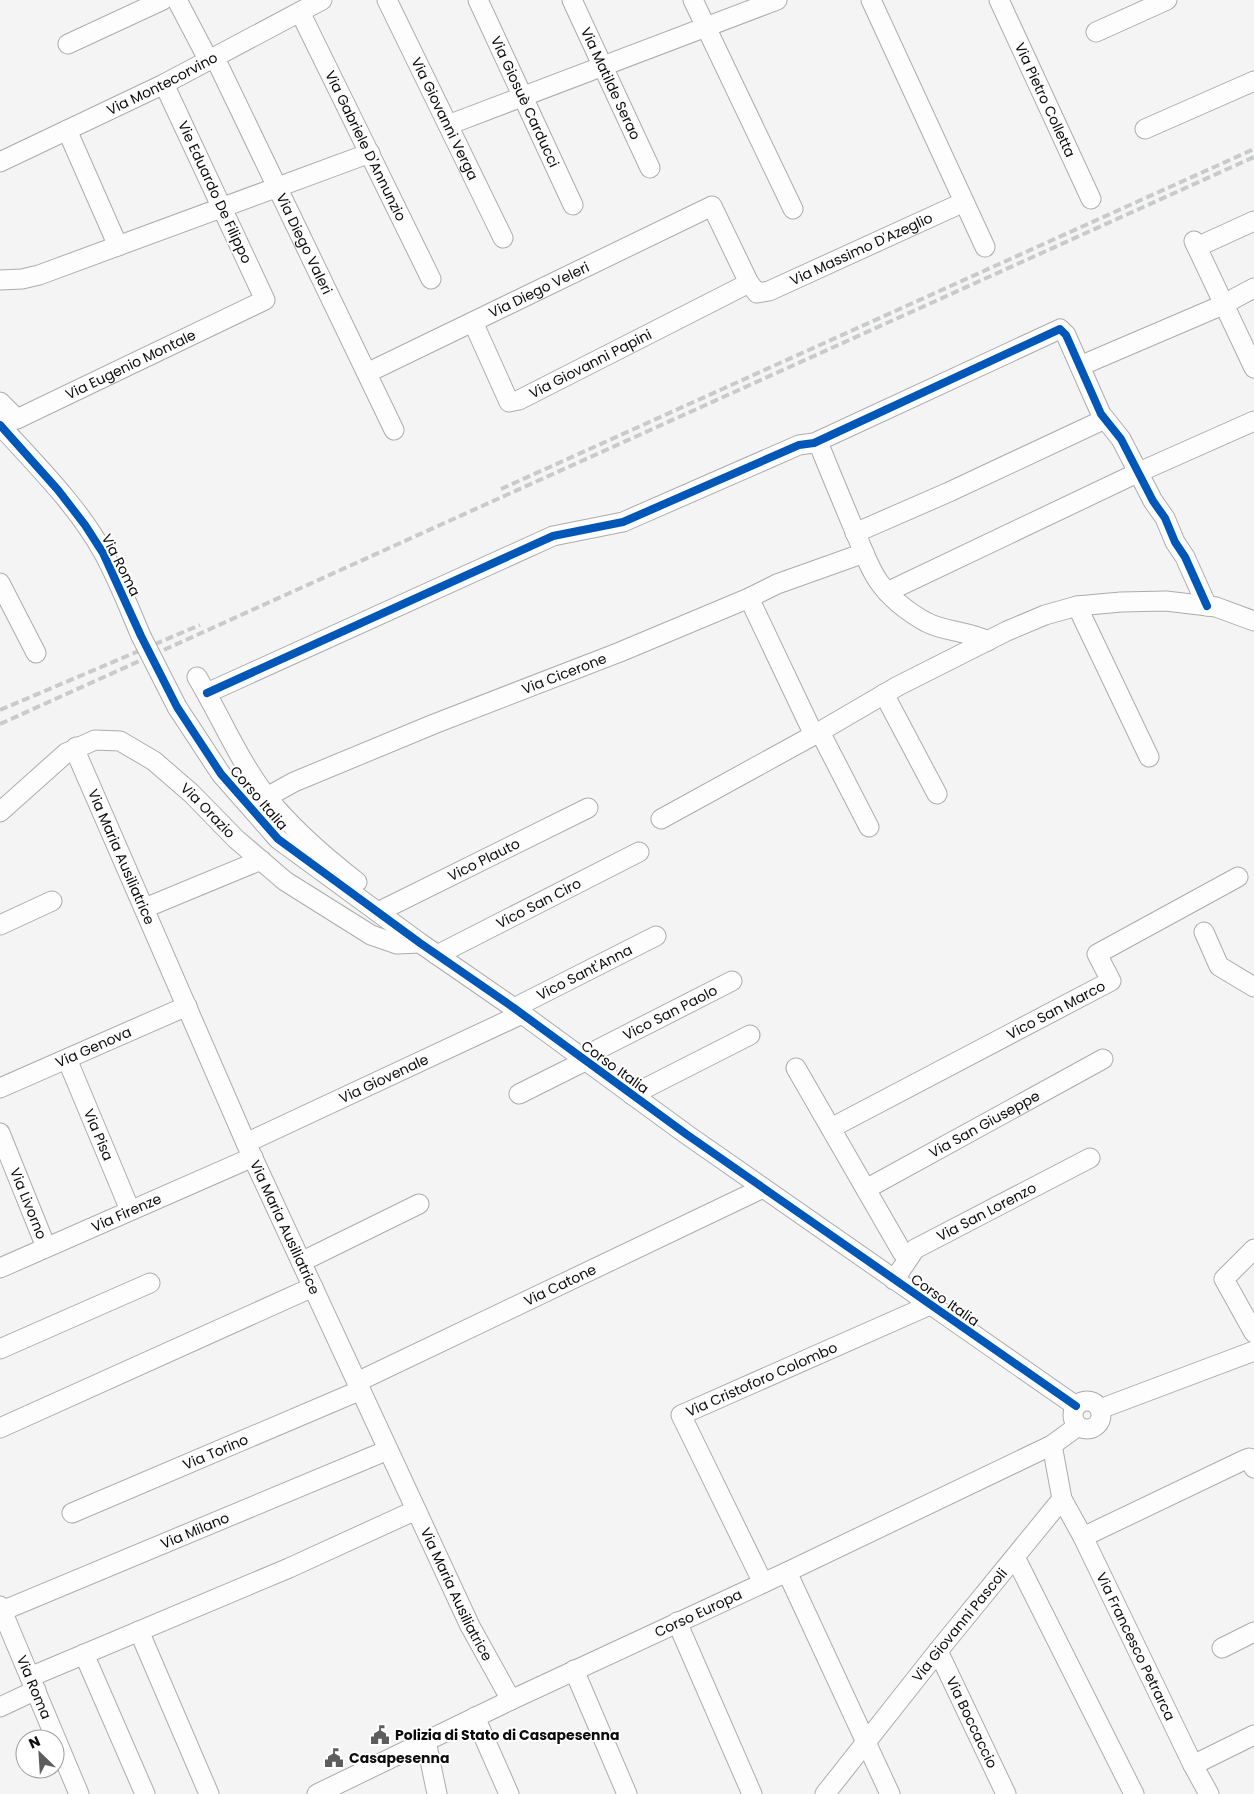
<svg xmlns="http://www.w3.org/2000/svg" width="1254" height="1794" font-family="Poppins,sans-serif">
<style>
.lines{fill:none;stroke-linecap:round;stroke-linejoin:round}
.minor-casing{stroke:#acacac;stroke-width:21}
.minor{stroke:#fdfdfd;stroke-width:19}
.rail{stroke:#c9caca;stroke-width:4;stroke-dasharray:8 4;stroke-linecap:butt}
.minor-bridge-casing{stroke:#acacac;stroke-width:21;stroke-linecap:butt}
.minor-bridge{stroke:#fdfdfd;stroke-width:19}
.cycleway-casing{stroke:#fff;stroke-width:11}
.cycleway{stroke:#0057b8;stroke-width:8}
.labels{text-anchor:middle;dominant-baseline:central;stroke-width:4;stroke-linejoin:round;paint-order:stroke}
.street-label{font-size:14px;fill:#0c0c0d;stroke:#fff}
.poi-label{font-size:14px;font-weight:bold;fill:#0c0c0d;stroke:#fff;text-anchor:start}
</style>
<rect width="100%" height="100%" fill="#f4f4f4"/>
<g class="lines">
<g class="minor-casing">
<g id="minor">
<path d="M177,0L209,61"/>
<path id="s1" d="M387,0L503,238"/>
<path id="s2" d="M478,0L573,205"/>
<path id="s3" d="M572,0L650,168"/>
<path d="M693,0L793,209"/>
<path d="M871,0L985,247"/>
<path id="s4" d="M999,0L1091,199"/>
<path id="s5" d="M300,12L431,279"/>
<path d="M1096,32L1167,0"/>
<path d="M68,44L163,0"/>
<path id="s6" d="M215,58L394,430"/>
<path d="M448,125L777,0"/>
<path d="M1145,129L1254,81"/>
<path d="M67,130L118,246"/>
<path id="s7" d="M0,162L164,84L322,0"/>
<path d="M1194,241L1254,368"/>
<path d="M1197,247L1254,221"/>
<path d="M0,280L22,279L39,275L370,153"/>
<path id="s8" d="M473,322L509,402L519,400L749,283"/>
<path d="M1080,366L1225,304L1237,297L1254,288"/>
<path id="s9" d="M367,373L712,206L749,283L757,293L769,291L964,202"/>
<path id="s10" d="M0,402L17,419L265,300L164,84"/>
<path d="M0,425C36,465 77,505 103,552C118,579 129,608 141,636"/>
<path d="M818,442C830,472 843,503 856,534C863,550 869,568 879,582C891,599 908,612 926,622C945,632 968,631 988,641"/>
<path d="M855,533L949,492L1105,419"/>
<path d="M0,583L36,653"/>
<path d="M887,592L1137,473L1254,421"/>
<path d="M749,598L814,735"/>
<path d="M1077,606L1149,757"/>
<path d="M197,677C221,717 239,761 267,797C292,829 325,857 357,882"/>
<path d="M207,693L553,536L623,522L799,445L814,443L1060,329L1066,335L1101,414L1121,439L1153,501L1165,518L1175,542L1185,557L1207,606"/>
<path d="M884,694L937,794"/>
<path d="M177,707L221,774L278,839L420,943L514,1008L686,1134L1076,1406"/>
<path d="M820,732L869,827"/>
<path id="s11" d="M76,747L78,757L246,1143L470,1626L511,1700"/>
<path id="s12" d="M267,797L294,782L434,724L620,652L749,598L777,584L864,553"/>
<path id="s13" d="M0,812L66,753L95,740L120,741L154,761L191,793L236,839L285,881L371,935L397,944L420,943"/>
<path d="M661,819L814,735L898,686L1007,631L1045,615L1077,606L1121,602L1166,601L1216,607L1254,621"/>
<path d="M145,908L261,860"/>
<path id="s14" d="M378,912L588,808"/>
<path d="M0,925L52,901"/>
<path d="M1204,932L1219,966L1254,987"/>
<path id="s15" d="M437,955L639,852"/>
<path id="s16" d="M514,1008L656,936"/>
<path id="s17" d="M581,1058L732,981"/>
<path id="s18" d="M67,1059L130,1210"/>
<path d="M796,1068L902,1252L908,1258"/>
<path id="s19" d="M0,1088L187,1006"/>
<path d="M519,1094L585,1061"/>
<path d="M632,1095L750,1035"/>
<path id="s20" d="M831,1128L1111,981L1097,954L1238,877"/>
<path id="s21" d="M0,1133L46,1247"/>
<path id="s22" d="M246,1143L522,1014"/>
<path id="s23" d="M866,1189L1103,1059"/>
<path d="M1254,1249L1224,1279L1254,1333"/>
<path d="M301,1262L419,1204"/>
<path id="s24" d="M0,1268L253,1157"/>
<path id="s25" d="M894,1280L915,1249L1090,1158"/>
<path d="M0,1349L150,1283"/>
<path id="s26" d="M357,1382L763,1188"/>
<circle cx="1087" cy="1415" r="14"/>
<path d="M1100,1409L1254,1351"/>
<path d="M0,1428L313,1287"/>
<path id="s27" d="M1062,1499L1083,1537L1193,1765L1209,1794"/>
<path id="s28" d="M72,1513L361,1390"/>
<path d="M1083,1537L1244,1460L1249,1458L1254,1468"/>
<path d="M1015,1557L1134,1794"/>
<path d="M787,1572L890,1794"/>
<path id="s29" d="M763,1583L681,1415L930,1305"/>
<path id="s30" d="M0,1606L79,1794"/>
<path id="s31" d="M2,1611L388,1450"/>
<path d="M677,1622L752,1794"/>
<path d="M139,1631L209,1794"/>
<path d="M1222,1648L1254,1632"/>
<path id="s32" d="M938,1651L1006,1794"/>
<path d="M84,1654L145,1794"/>
<path d="M574,1670L627,1794"/>
<path d="M30,1677L289,1568L416,1510"/>
<path d="M0,1707L36,1690"/>
<path d="M475,1717L509,1794"/>
<path d="M426,1741L437,1794"/>
<path d="M1193,1765L1254,1735"/>
<path id="s33" d="M317,1794L511,1700L787,1572L1052,1445L1078,1426"/>
<path id="s34" d="M825,1794L938,1651L1062,1499L1052,1445"/>
</g>
</g>
<use href="#minor" class="minor"/>
<path class="rail" d="M501,489L1254,149
M0,710L200,625
M0,724L1254,157"/>
<g class="minor-bridge-casing">
<path id="minor-bridge" d="M141,636L177,707"/>
</g>
<use href="#minor-bridge" class="minor-bridge"/>
<g class="cycleway-casing">
<path id="cycleway" d="M0,425L58,490L85,525L103,553L141,636L177,707L221,774L278,839L420,943L514,1008L686,1134L1076,1406
M207,693L553,536L623,522L799,445L814,443L1060,329L1066,335L1101,414L1121,439L1153,501L1165,518L1175,542L1185,557L1207,606"/>
</g>
<use href="#cycleway" class="cycleway"/>
</g>
<defs>
<g id="civic-bare" transform="scale(1.5)"><path d="M-.6-6.5H3V-4.5H.6V-3L4-1V1h2V6H-6V1h2V-1L-.6-3ZM-1.2 2.5V6h2.4V2.5Z" fill="#5d5d5e" stroke="#fff" stroke-width="2.5" paint-order="stroke"/></g>
</defs>
<g fill-rule="evenodd">
<use href="#civic-bare" x="380" y="1735"/>
<use href="#civic-bare" x="334" y="1758"/>
</g>
<g class="labels">
<g class="street-label">
<text stroke="none"><textPath href="#s7" startOffset="180">Via Montecorvino</textPath></text>
<text stroke="none"><textPath href="#s3" startOffset="92">Via Matilde Serao</textPath></text>
<text stroke="none"><textPath href="#s4" startOffset="110">Via Pietro Colletta</textPath></text>
<text stroke="none"><textPath href="#s2" startOffset="112">Via Giosuè Carducci</textPath></text>
<text stroke="none"><textPath href="#s1" startOffset="132">Via Giovanni Verga</textPath></text>
<text stroke="none"><textPath href="#s5" startOffset="149">Via Gabriele D'Annunzio</textPath></text>
<text transform="translate(215 192) rotate(65)">Vie Eduardo De Filippo</text>
<text stroke="none"><textPath href="#s6" startOffset="206">Via Diego Valeri</textPath></text>
<text stroke="none"><textPath href="#s9" startOffset="595">Via Massimo D'Azeglio</textPath></text>
<text stroke="none"><textPath href="#s9" startOffset="191">Via Diego Veleri</textPath></text>
<text stroke="none"><textPath href="#s8" startOffset="178">Via Giovanni Papini</textPath></text>
<text stroke="none"><textPath href="#s10" startOffset="150">Via Eugenio Montale</textPath></text>
<text transform="translate(121 565) rotate(63)">Via Roma</text>
<text stroke="none"><textPath href="#s12" startOffset="322">Via Cicerone</textPath></text>
<text transform="translate(259 798) rotate(49)">Corso Italia</text>
<text stroke="none"><textPath href="#s13" startOffset="258">Via Orazio</textPath></text>
<text stroke="none"><textPath href="#s11" startOffset="119">Via Maria Ausiliatrice</textPath></text>
<text stroke="none"><textPath href="#s14" startOffset="118">Vico Plauto</textPath></text>
<text stroke="none"><textPath href="#s15" startOffset="114">Vico San Ciro</textPath></text>
<text stroke="none"><textPath href="#s16" startOffset="79">Vico Sant'Anna</textPath></text>
<text stroke="none"><textPath href="#s20" startOffset="254">Vico San Marco</textPath></text>
<text stroke="none"><textPath href="#s17" startOffset="100">Vico San Paolo</textPath></text>
<text stroke="none"><textPath href="#s19" startOffset="102">Via Genova</textPath></text>
<text transform="translate(615 1067) rotate(36)">Corso Italia</text>
<text stroke="none"><textPath href="#s22" startOffset="152">Via Giovenale</textPath></text>
<text stroke="none"><textPath href="#s23" startOffset="135">Via San Giuseppe</textPath></text>
<text stroke="none"><textPath href="#s18" startOffset="82">Via Pisa</textPath></text>
<text stroke="none"><textPath href="#s21" startOffset="76">Via Livorno</textPath></text>
<text stroke="none"><textPath href="#s24" startOffset="138">Via Firenze</textPath></text>
<text stroke="none"><textPath href="#s25" startOffset="118">Via San Lorenzo</textPath></text>
<text stroke="none"><textPath href="#s11" startOffset="524">Via Maria Ausiliatrice</textPath></text>
<text stroke="none"><textPath href="#s26" startOffset="225">Via Catone</textPath></text>
<text transform="translate(945 1300) rotate(35)">Corso Italia</text>
<text stroke="none"><textPath href="#s29" startOffset="275">Via Cristoforo Colombo</textPath></text>
<text stroke="none"><textPath href="#s28" startOffset="156">Via Torino</textPath></text>
<text stroke="none"><textPath href="#s31" startOffset="209">Via Milano</textPath></text>
<text stroke="none"><textPath href="#s11" startOffset="929">Via Maria Ausiliatrice</textPath></text>
<text stroke="none"><textPath href="#s33" startOffset="422">Corso Europa</textPath></text>
<text stroke="none"><textPath href="#s34" startOffset="216">Via Giovanni Pascoli</textPath></text>
<text stroke="none"><textPath href="#s27" startOffset="165">Via Francesco Petrarca</textPath></text>
<text stroke="none"><textPath href="#s30" startOffset="88">Via Roma</textPath></text>
<text stroke="none"><textPath href="#s32" startOffset="79">Via Boccaccio</textPath></text>
</g>
<g class="poi-label">
<text x="395" y="1735">Polizia di Stato di Casapesenna</text>
<text x="349" y="1758">Casapesenna</text>
</g>
</g>
<g transform="translate(40 1754) rotate(335)"><circle r="24" fill="#ffffff" stroke="#9e9e9e"/>
<path d="M0-4L9 19L0 12L-9 19Z" fill="#5d5d5e"/>
<text y="-8" font-size="14" font-weight="bold" text-anchor="middle" fill="#0c0c0d">N</text>
</g>
</svg>
